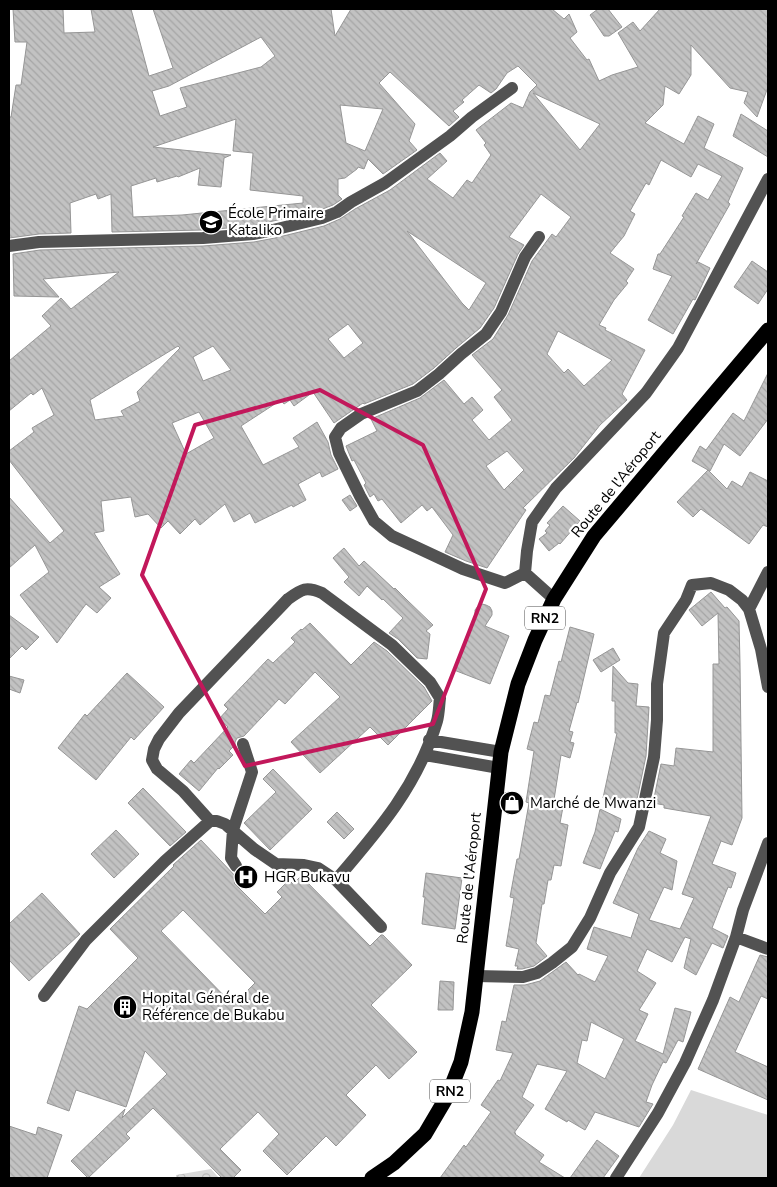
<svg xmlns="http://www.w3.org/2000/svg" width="777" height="1187" font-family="'Nunito Sans',sans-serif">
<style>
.grass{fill:#d9d9d9}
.forest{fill:url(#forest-crowns)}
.building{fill:url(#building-back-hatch);stroke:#969696;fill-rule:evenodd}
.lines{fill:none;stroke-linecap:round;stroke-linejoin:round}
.minor{stroke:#525252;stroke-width:12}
.highway{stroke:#000;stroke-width:15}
.marked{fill:none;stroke:#c2185b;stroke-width:4;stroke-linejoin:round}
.labels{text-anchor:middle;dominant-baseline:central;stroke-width:4.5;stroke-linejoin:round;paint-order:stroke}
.shield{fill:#fff;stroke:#4c4c4c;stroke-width:1}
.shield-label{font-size:14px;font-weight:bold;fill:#000}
.poi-label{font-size:15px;fill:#000;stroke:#fff;text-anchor:start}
.street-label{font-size:15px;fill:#000;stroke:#fff}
</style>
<defs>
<pattern id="forest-crowns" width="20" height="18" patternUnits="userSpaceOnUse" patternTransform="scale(1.25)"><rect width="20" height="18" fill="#d9d9d9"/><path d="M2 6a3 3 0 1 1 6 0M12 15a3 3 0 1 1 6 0" fill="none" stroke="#b8b8b8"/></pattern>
<pattern id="building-back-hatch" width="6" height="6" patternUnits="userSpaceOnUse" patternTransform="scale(1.25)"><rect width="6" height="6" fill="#c2c2c2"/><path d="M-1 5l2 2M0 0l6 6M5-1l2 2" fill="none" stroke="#a5a5a5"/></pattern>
</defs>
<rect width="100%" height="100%" fill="#fff"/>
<path class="grass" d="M691,1090L768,1115V1178H639L673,1125Z"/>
<path class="forest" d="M211,1169L219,1178H176V1175Z"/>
<path class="building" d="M13,9H63L64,33L95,32L91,9H131L149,76L173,68L153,9H331L335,36L351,9H552L564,19L569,14L577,32L570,38L587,60L589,59L599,81L612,75L638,67L618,33L633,22L640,31L660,9H768V87L757,117L744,103L748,92L730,88L691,45V75L679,94L665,86L663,105L645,123L684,144L698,116L714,124L704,148L743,168L728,202L730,204L696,264L698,262L710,268L695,300L693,299L673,334L648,320L672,276L653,269L658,254H660L684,217L682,216L696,193L708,200L722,176L698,164L691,177L661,160L649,185L646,183L630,211L635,214L624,236L610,253L634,269L626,281L628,283L614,300L599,325L606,328L605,330L645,350L622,394L627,400L600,425L574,458L523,508L526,510L487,568L466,561L445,552L453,535L432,507L427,511L422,505L401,523L382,499L378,501L374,494L370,497L364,485L366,483L354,460L352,461L346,446L377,431L371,419L420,398L444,380L464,404L472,397L483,410L472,420L489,440L512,420L494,397L502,390L472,355L493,339L508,315L532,261L552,234L556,237L571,217L541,194L509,237L524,245L518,254L494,308L480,328L456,348L434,368L413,384L364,404L363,403L334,423L313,392L294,406L290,400L284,404L281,400L241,426L263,465L299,447L293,438L317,422L328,442L331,455L338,469L322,477L320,472L298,484L306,500L293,507L292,505L255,523L250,513L234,522L225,504L200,525L195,519L180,534L168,521L161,528L148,514L135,517L131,497L101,501L104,531L94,533L120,574L99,587L111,598L97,613L86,604L57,643L20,595L49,572L35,545L9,568V497L50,543L64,531L9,460V451L34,432L32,428L54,415L42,388L33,395L31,393L9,411V361L51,326L42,316L61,298L71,309L119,272L43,279L59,297L14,296L13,254L40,250L203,246L254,242L275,238L324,226L340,219L355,209L390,190L440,153L447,161L427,179L453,198L467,180L472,183L491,155L484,145L486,143L476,130L511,103L523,108L530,92L537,85L518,66L507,73L496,89L491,93L479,85L462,100L464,102L453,111L459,117L449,126L390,72L379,83L415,124L409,141L417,150L383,174L368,159L364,169L358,167L357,169L345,178L338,179V195L342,199L333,205L320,210L252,226L203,230L112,232L111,194L98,199L96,194L70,203L71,233L39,234L9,238V117H11L16,85H21L27,42H15ZM261,37L275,56L261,67L180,88L187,107L160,116L152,91L169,86ZM533,93L600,124L580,150ZM340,105L383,109L365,151L346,143ZM236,119L233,151L253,153L250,190L303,196V203L182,215L133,217L131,186L156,178L157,182L177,176L178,177L200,168L198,185L221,187L224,158L231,155L153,147ZM407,231L486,283L469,310L462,303ZM348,324L363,343L344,358L328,339ZM558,331L612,360L584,386L568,369L564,373L547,354ZM178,346L180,348L137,392L140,401L121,411L124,416L95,420L90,400ZM213,346L231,370L203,381L193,357ZM199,412L214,438L186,454L172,423ZM507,451L524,470L504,490L486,466Z
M598,9H608L622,27L609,36H604L590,15Z
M741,114L768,131V157L733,136Z
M752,261L768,272V289L758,304L734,287Z
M768,373V419L740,456L724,444L710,471L708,470L727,489L732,481L742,487L750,472L768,481V527L763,525L749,544L701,509L693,517L677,502L708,470L692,461L700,446L706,450L733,413L744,421Z
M350,495L357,506L350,511L342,500Z
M563,506L580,521L560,544L559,543L549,551L539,539L547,533L545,531L550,525L547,523Z
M344,548L359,566L364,561L394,589L395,588L406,599L433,625L426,631L430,634L427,659L417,658L398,639L389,633L403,618L383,599L382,600L367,586L359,596L344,582L349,577L333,558Z
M711,592L725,608L727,607L739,621L740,664L742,818L732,845L721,841L712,864L736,873L731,888L728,887L712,928L728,936L723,948L712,943L696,975L684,968L691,939L685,937L672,962L647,949L637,971L656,983L639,1010L648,1014L635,1041L663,1054L675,1008L691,1012L683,1042L678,1040L666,1063L663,1062L652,1085L646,1102L653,1104L639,1127L595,1112L585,1130L568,1120L567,1122L545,1109L567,1071L537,1064L522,1097L534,1105L514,1133H516L515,1134L544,1155L539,1162L565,1178H440L464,1145L466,1147L491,1112L481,1105L498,1080L500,1081L513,1053L496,1050L502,1021L506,1022L514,985H525L540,981L566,962L578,975L579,974L595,982L608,956L587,949L594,927L631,938L639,914L613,903L638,848L649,831L666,839L660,853L677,861L672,890L664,887L649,920L680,929L694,898L682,894L711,816L664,808V805L653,803L661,764L674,766L676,748L713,752V664H719L718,613L702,626L689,610ZM591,1022L624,1039L605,1079L577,1063L582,1040L587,1041Z
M482,604L486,605L490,607L492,611V615L485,626L509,636L490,684L454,670L475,618V610L478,606Z
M9,615L39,637L26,650L22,646L9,659Z
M310,623L351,665L374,642L387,651L424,687L432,701L388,745L370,727L320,773L291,742L340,697L315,672L285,704L279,699L244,736L237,738L235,742V745L229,751L233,755L219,769L218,768L199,791L179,774L191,760L194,763L228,727L219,719L228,709L224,705L268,659L273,663L295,642L291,638L301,629L302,630Z
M570,627L594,634L578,703L577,702L569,731L573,732L570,742L574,743L570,758L561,755L553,806L563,807L560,823L568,825L561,866L554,865L551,880H548L544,904H542L536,943L547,956L534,966L522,969H517L518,966H515L519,949L506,946L514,898L510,897L517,859H519L529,803L526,802L534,751L527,749L534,722L538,723L545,695L550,696L559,661L561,662Z
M613,648L620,660L601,672L593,660Z
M613,666L628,683L638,684L636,706L649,707L646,756L636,804L603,798L617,733H615V701H612Z
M127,673L164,707L134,740L131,737L96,780L58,748L85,714L87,716Z
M9,676L24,680L20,693L9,689Z
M273,769L312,809L270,850L244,823L276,792L263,779Z
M143,788L186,832L170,846L128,803Z
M600,809L621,819L618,832L615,831L600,869L583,863L595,832Z
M337,812L354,829L344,839L327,822Z
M116,830L139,854L114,878L91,854Z
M201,840L238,879L234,883L265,914L282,897L277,892L289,880L293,884L301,876L370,946L381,935H383L412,965L371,1005L417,1052L389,1079L376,1065L346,1095L366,1115L336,1146L326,1136L287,1175L263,1151L279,1134L258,1112L220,1149L241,1170L233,1178H222L153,1108L126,1134L130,1138L88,1178L71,1161L125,1109L122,1118L167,1074L145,1051L126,1107L76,1090L69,1111L47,1103L79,1006L87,1009L138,958L110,929L174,866L173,865ZM183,910L255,983L233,1005L161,931Z
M426,873L462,878L455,929L422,924L425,897H423Z
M42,893L80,934L29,981L9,960V924Z
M760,955L768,957V999L761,996L735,1052L768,1067V1100L698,1069L730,997L739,1002Z
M440,981L454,982L453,1010H438Z
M9,1126L36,1135L38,1127L62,1135L47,1178H9Z
M597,1140L619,1156L603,1178H570Z"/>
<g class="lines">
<path class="minor" d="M9,246L39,242L203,238L253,234L273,230L322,218L337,212L351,202L385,183L450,136L472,117L512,88
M525,573L505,583L463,569L418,548L392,536L374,521L360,496L339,453L335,437L341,428L361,414L417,391L439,374L461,354L486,334L501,312L525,257L539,237
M554,599L525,573L527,551L532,522L556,488L646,393L678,348L768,179
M749,609L768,572
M429,740L501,752
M425,755L499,768
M210,821L183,791L157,769L152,760L154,749L159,739L179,713L288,599C302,589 306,586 322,593L392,645L430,682L440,698C439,706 439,714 437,721C418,785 379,830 336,880L381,927
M236,866L231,858L233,830L252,772L243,744
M736,937L768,949
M476,976L523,977L537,973L552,963L572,947L590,918L610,873L639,827L654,757L657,720V684L664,633L686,600L692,585L711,583L729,590L742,600L749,609L761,649L768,687
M44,996L86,940L165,861L210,821H217L225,824L254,849L276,864L304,865L318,868L336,880
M616,1178L658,1113L685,1063L713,1000L736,937L743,910L768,843"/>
<path class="highway" d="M372,1178L394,1163L425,1134L448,1095L461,1062L472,1012L501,752L518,684L535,640L554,599L594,536L768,330"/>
</g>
<path class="marked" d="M320,390L423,445L486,589L433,724L245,766L142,575L195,425Z"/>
<defs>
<g id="school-disc" transform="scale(1.25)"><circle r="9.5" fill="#000" stroke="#fff"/><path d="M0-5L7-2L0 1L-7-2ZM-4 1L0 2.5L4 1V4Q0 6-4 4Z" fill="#fff"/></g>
<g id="shop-disc" transform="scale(1.25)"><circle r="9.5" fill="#000" stroke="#fff"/><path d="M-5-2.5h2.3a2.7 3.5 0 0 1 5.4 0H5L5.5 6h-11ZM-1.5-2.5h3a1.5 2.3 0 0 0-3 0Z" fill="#fff"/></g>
<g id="hospital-disc" transform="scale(1.25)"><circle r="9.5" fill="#000" stroke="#fff"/><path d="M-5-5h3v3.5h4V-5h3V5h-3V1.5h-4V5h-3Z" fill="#fff"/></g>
<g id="building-disc" transform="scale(1.25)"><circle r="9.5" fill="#000" stroke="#fff"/><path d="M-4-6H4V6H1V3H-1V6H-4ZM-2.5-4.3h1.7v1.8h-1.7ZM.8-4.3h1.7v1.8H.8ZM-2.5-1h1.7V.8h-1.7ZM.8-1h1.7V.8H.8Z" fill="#fff"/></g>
</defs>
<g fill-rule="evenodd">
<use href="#school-disc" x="211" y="222"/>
<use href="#shop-disc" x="512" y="803"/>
<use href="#hospital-disc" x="246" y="877"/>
<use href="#building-disc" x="125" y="1007"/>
</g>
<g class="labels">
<g class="shield">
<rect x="525" y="606.5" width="40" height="23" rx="4"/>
<rect x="430" y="1079.5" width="40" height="23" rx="4"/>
</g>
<g class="shield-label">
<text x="545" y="618">RN2</text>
<text x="450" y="1091">RN2</text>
</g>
<g class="poi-label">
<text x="228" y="213">École Primaire<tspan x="228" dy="17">Kataliko</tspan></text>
<text x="530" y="803">Marché de Mwanzi</text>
<text x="264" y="877">HGR Bukavu</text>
<text x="142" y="998">Hopital Général de<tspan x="142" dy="17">Référence de Bukabu</tspan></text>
</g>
<g class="street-label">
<text transform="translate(616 484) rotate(-51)">Route de l'Aéroport</text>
<text transform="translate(469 878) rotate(-84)">Route de l'Aéroport</text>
</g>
</g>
<rect width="777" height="1187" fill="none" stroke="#000000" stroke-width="20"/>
</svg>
